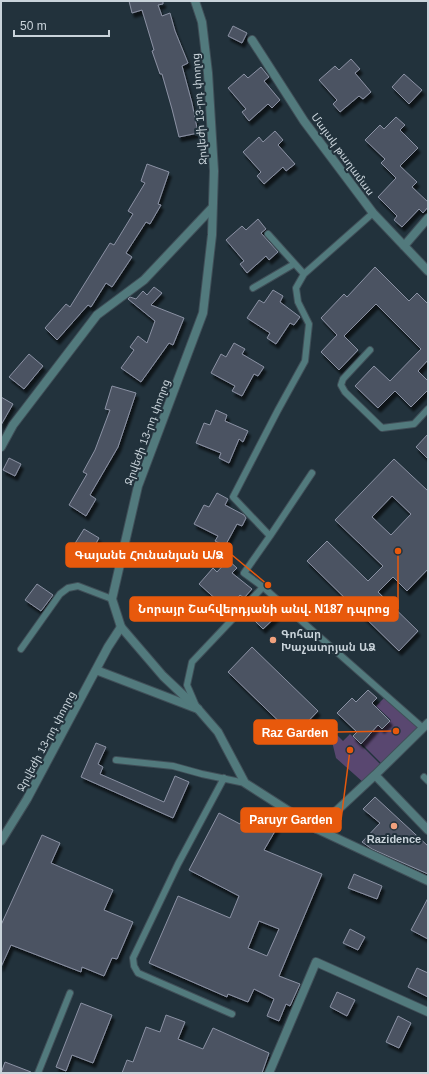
<svg xmlns="http://www.w3.org/2000/svg" width="429" height="1074" font-family="Arial,'Noto Sans Armenian',sans-serif">
<style>
.green{fill:#594770}
.building{fill:#4c5262;stroke:#8b92a4;fill-rule:evenodd;filter:url(#shadow)}
.lines{fill:none;stroke-linecap:round;stroke-linejoin:round}
.service-casing{stroke:#404f58;stroke-width:8}
.minor-casing{stroke:#404f58;stroke-width:10}
.tertiary-casing{stroke:#404f58;stroke-width:10}
.service{stroke:#527a7d;stroke-width:6}
.minor{stroke:#527a7d;stroke-width:8}
.tertiary{stroke:#527a7d;stroke-width:8}
.poi-dot{fill:#f1a17d;stroke:#22323c;stroke-width:1.5}
.labels{text-anchor:middle;dominant-baseline:central;stroke-width:4;stroke-linejoin:round;paint-order:stroke}
.street-label{font-size:11px;fill:#c9d3da;stroke:#22323c}
.poi-label{font-size:11px;font-weight:bold;fill:#c9d3da;stroke:#22323c;text-anchor:start}
.leader{fill:none;stroke:#e8590c;stroke-width:1.5}
.callout-dot{fill:#e8590c;stroke:#22323c;stroke-width:1.5}
.callout{fill:#e8590c;stroke:#e8590c;stroke-width:1.5}
.callout-label{font-size:12px;text-anchor:middle;font-weight:bold;fill:#fff}
</style>
<defs>
<filter id="shadow"><feDropShadow dx="2.5" dy="4.5" stdDeviation="1" flood-color="#0009"/></filter>
</defs>
<rect width="100%" height="100%" fill="#22323c"/>
<path class="green" d="M385,697L420,729L383,765L362,744L378,726L382,730L391,720L376,706Z
M331,722L338,729L335,733L343,741L350,734L382,766L364,783L336,758L328,725Z"/>
<path class="building" d="M129,1H163V4L158,5L162,16L170,13L175,31L188,63L182,66L192,103L198,133L179,137L172,109L162,74H160L152,51L154,50L142,10L132,13Z
M233,26L247,33L242,43L228,36Z
M351,59L360,69L355,73L371,92L363,99L359,96L340,112L333,104L337,100L319,80L335,66L339,70Z
M261,67L269,77L264,81L280,100L272,108L268,104L249,121L242,112L246,109L228,88L244,74L248,78Z
M404,74L422,90L409,104L392,87Z
M396,117L405,125L400,130L418,148L400,166L417,182L412,187L428,202V207L423,213L419,209L402,227L394,220L397,216L378,197L396,178L381,163L385,159L365,140L380,125L384,129Z
M275,131L283,140L278,145L295,164L286,171L283,167L264,184L257,176L261,172L243,152L259,137L263,142Z
M147,164L169,172L158,204L161,205L150,224L146,222L126,253L132,257L112,287L106,283L91,307L88,305L57,340L45,328L66,304L70,307L110,243L114,245L133,214L128,211L145,183L141,181Z
M258,219L266,229L261,233L278,252L269,260L266,256L247,273L240,264L244,261L226,240L242,226L246,230Z
M375,267L409,301L417,293L428,304V360L418,371L428,381V390L411,407L395,391L378,408L355,386L374,366L390,381L421,349L376,304L344,336L358,350L339,370L321,352L337,335L321,318L344,294L347,297Z
M154,287L162,293L151,305L184,318L173,345L169,343L141,382L121,368L134,350L130,347L138,336L147,343L155,321L128,299L130,297L136,299L143,291L147,295Z
M273,290L283,296L280,302L300,317L294,325L290,323L276,344L267,338L270,333L247,318L259,300L264,303Z
M234,343L245,349L242,354L264,367L258,376L254,374L242,396L232,391L235,386L211,373L221,354L226,357Z
M29,354L43,366L24,389L9,377Z
M112,386L136,393L118,447L90,495L96,499L86,516L69,505L87,474L83,472L95,450L110,410L105,409Z
M1,397L13,404L1,425Z
M216,410L227,415L225,421L248,431L243,442L239,439L229,463L219,458L221,453L196,443L204,423L210,425Z
M428,434V459L416,447Z
M9,458L21,464L15,476L3,470Z
M394,459L428,491V569L407,591L393,577L378,592L418,631L399,651L307,561L327,541L368,581L383,566L335,520ZM392,496L411,514L391,535L372,517Z
M217,493L228,499L225,505L244,515L246,518L242,526L237,524L225,546L215,541L218,536L194,524L204,505L209,507Z
M84,529L99,538L90,554L74,545Z
M228,560L237,568L232,573L252,589L244,598L240,595L224,614L215,606L219,602L199,584L213,568L217,572Z
M37,584L53,595L41,611L25,600Z
M270,600L282,611L263,629L255,621L266,610L262,607Z
M252,647L318,711L294,736L228,672Z
M368,690L377,698L372,703L390,721L382,729L378,725L361,744L353,736L357,732L337,713L352,698L356,702Z
M96,743L106,747L98,764L103,767L100,774L164,802L175,776L189,782L173,818L81,777Z
M375,797L428,846V874L372,849L362,842L380,823L363,809Z
M248,809L278,826L264,850L322,874L279,976L300,984L290,1006L286,1004L279,1021L267,1016L274,999L254,989L248,1002L228,994L227,997L149,963L178,896L230,918L239,896L189,870L219,813L240,824ZM259,921L279,929L267,956L248,948Z
M42,835L60,843L51,863L113,890L104,910L133,922L117,959L112,958L104,976L82,967L81,972L11,945L1,967V925Z
M354,874L382,886L377,899L348,888Z
M428,898V939L411,930Z
M350,929L365,937L358,950L343,943Z
M417,968L428,973V997L408,987Z
M337,992L355,1000L347,1016L330,1007Z
M81,1003L112,1015L93,1063L72,1055L66,1071L56,1067Z
M166,1015L185,1022L178,1039L203,1049L213,1028L269,1053L262,1073H122L127,1060L133,1062L146,1027L160,1032Z
M398,1016L411,1023L399,1048L386,1042Z
M5,1062L31,1072V1073H1Z"/>
<g class="lines">
<g class="service-casing">
<path id="service" d="M268,234L304,274
M253,288L294,264
M370,350L343,379L341,385L345,392L382,428L414,424L428,409
M270,536L312,473
M263,587L423,728
M21,649L60,594L68,588L78,586L112,599
M196,706L187,685L192,662L263,587L244,573L270,536L233,497L278,410L305,361L309,324L298,302L296,288L304,274L373,213
M116,760L173,766L202,774L245,783
M424,777L428,781
M224,778L178,864L133,958L134,966L138,973L232,1014
M38,1073L70,993"/>
</g>
<g class="minor-casing">
<path id="minor" d="M252,40L304,121L373,213L428,271
M404,246L428,218
M1,447L13,425L97,315L144,280L212,208
M96,670L198,709
M375,775L428,830
M317,829L375,775L428,723
M1,841L27,799L108,647L121,627
M269,1073L316,962L428,1012"/>
</g>
<g class="tertiary-casing">
<path id="tertiary" d="M195,1L202,22L208,73L214,171L212,235L203,313L138,486L112,599L121,627L163,676L198,709L218,732L245,783L317,829L428,881"/>
</g>
<use href="#service" class="service"/>
<use href="#minor" class="minor"/>
<use href="#tertiary" class="tertiary"/>
</g>
<g class="poi-dot">
<circle cx="273" cy="640" r="4"/>
<circle cx="394" cy="826" r="4"/>
</g>
<g class="labels">
<g class="street-label">
<text transform="translate(199 109) rotate(-94)">Ջրվեժի 13-րդ փողոց</text>
<text transform="translate(343 154) rotate(54)">Մայակ թաղամաս</text>
<text transform="translate(147 432) rotate(-70)">Ջրվեժի 13-րդ փողոց</text>
<text transform="translate(46 741) rotate(-62)">Ջրվեժի 13-րդ փողոց</text>
</g>
<g class="poi-label">
<text x="281" y="634">Գոհար<tspan x="281" dy="13">Խաչատրյան ԱՁ</tspan></text>
<text x="394" y="839" text-anchor="middle">Razidence</text>
</g>
</g>
<path class="leader" d="M268 585L232 555M398 551L398 609M396 731L337 732M350 750L341 820"/>
<g class="callout-dot">
<circle cx="268" cy="585" r="4"/>
<circle cx="398" cy="551" r="4"/>
<circle cx="396" cy="731" r="4"/>
<circle cx="350" cy="750" r="4"/>
</g>
<g class="callout">
<rect x="66" y="543" width="166" height="24" rx="4"/>
<rect x="130" y="597" width="268" height="24" rx="4"/>
<rect x="254" y="720" width="83" height="24" rx="4"/>
<rect x="241" y="808" width="100" height="24" rx="4"/>
</g>
<g class="callout-label">
<text x="149" y="559">Գայանե Հունանյան Ա/Ձ</text>
<text x="264" y="613">Նորայր Շահվերդյանի անվ. N187 դպրոց</text>
<text x="295" y="737">Raz Garden</text>
<text x="291" y="824">Paruyr Garden</text>
</g>
<rect width="429" height="1074" fill="none" stroke="#c9d3da" stroke-width="4"/>
<path d="M14 30v6h95v-6" fill="none" stroke="#c9d3da" stroke-width="2"/>
<text x="20" y="30" font-size="12" fill="#c9d3da" stroke="#22323c" stroke-width="3" paint-order="stroke">50 m</text>
</svg>
